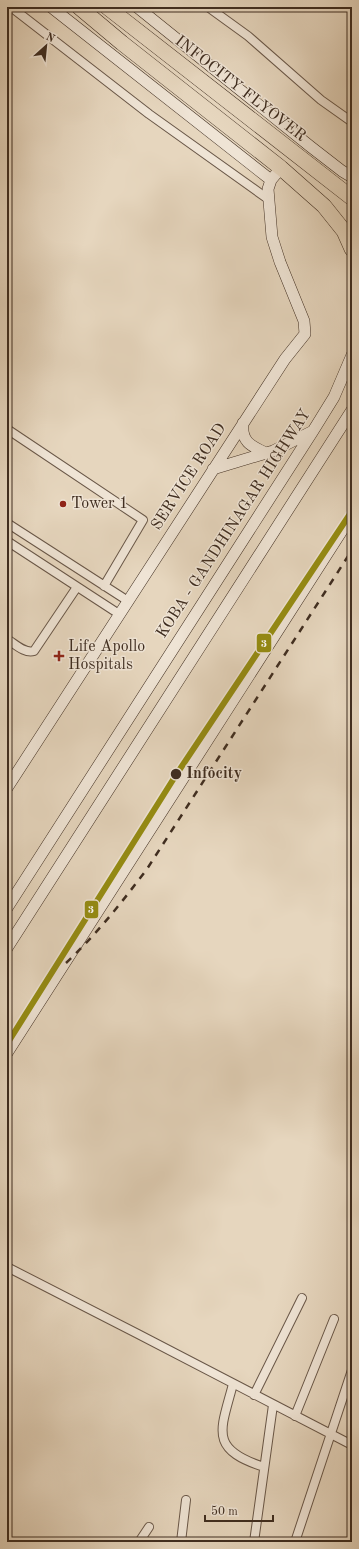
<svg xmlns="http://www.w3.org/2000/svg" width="359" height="1549" font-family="'Old Standard TT',serif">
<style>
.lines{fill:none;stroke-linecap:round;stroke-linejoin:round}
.street-casing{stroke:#695748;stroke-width:10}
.secondary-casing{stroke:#3f2d20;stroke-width:12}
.highway-casing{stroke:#3f2d20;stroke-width:16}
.street{stroke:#efe4d5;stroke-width:8}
.secondary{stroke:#efe4d5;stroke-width:11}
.highway{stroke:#e6d6be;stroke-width:15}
.rail{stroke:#3f2d20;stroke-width:2.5;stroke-dasharray:7 7;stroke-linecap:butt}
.metro-1-casing{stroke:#efe4d5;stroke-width:9}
.metro-1{stroke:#958c12;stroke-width:6}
.poi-dot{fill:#8f2418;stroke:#efe4d5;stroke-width:1.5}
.stop-dot{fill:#3f2d20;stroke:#efe4d5;stroke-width:1.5}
.labels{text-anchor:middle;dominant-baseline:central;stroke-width:3;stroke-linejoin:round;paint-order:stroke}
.street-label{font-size:16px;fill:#3f2d20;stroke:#efe4d5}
.poi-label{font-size:16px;fill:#3f2d20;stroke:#efe4d5;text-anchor:start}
.stop-label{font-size:16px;font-weight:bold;fill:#3f2d20;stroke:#efe4d5;text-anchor:start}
.line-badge{stroke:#efe4d5;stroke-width:1.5}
.badge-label{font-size:11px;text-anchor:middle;font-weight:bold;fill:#fff}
</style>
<rect width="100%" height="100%" fill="#e6d6be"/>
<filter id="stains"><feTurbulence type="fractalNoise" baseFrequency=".005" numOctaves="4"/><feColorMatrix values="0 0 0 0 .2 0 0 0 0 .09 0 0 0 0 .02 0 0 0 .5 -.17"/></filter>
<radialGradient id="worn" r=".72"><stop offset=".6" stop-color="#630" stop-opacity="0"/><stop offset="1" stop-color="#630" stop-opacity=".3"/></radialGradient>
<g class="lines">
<g class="street-casing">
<path id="street" d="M11,7L149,114L268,199
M208,7L248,36L321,100L352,122
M7,429L143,520L104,586
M7,523L128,601
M7,541L119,614
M7,639C15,644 25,654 34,651L77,587
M7,1267L138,1334L352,1445
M233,1384C221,1430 208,1449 264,1467
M254,1395L302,1298
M295,1416L334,1319
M139,1542L149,1527
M181,1542L186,1500
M254,1542L273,1405
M295,1542L352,1370"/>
</g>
<g class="secondary-casing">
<path id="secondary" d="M51,7L271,180
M137,7L311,147L342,171L352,177
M243,423C241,442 251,446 266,453
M213,469L273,451L313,431
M7,788L285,359L305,334L304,321L280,262L272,237L268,189L271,180L281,168
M7,908L313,431L334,397L352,355
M7,948L352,410
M7,1053L352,515"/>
</g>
<g class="highway-casing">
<path id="highway" d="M79,7L122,43L281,168L324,206L344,231L352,249
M107,7L352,198"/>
</g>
<use href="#street" class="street"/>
<use href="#secondary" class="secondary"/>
<use href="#highway" class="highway"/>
<path class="rail" d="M66,963C97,934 122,902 147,869L352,550"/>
<g class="metro-1-casing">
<path id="metro-1" d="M7,1044L176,775L352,511"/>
</g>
<use href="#metro-1" class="metro-1"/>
</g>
<g class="poi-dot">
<circle cx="63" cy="504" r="4"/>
<path d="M57 650h4v4h4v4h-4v4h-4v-4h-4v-4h4z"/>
</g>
<circle class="stop-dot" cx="176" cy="774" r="6"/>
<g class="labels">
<g class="street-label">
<text transform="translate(240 89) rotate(38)">INFOCITY FLYOVER</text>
<text transform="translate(189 477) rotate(-57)">SERVICE ROAD</text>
<text transform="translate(234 524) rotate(-57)">KOBA - GANDHINAGAR HIGHWAY</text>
</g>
<g class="poi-label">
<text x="71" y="504">Tower 1</text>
<text x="68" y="647">Life Apollo<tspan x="68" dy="18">Hospitals</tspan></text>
</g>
<g class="stop-label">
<text x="186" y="774">Infocity</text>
</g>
</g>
<g class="line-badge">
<rect x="256" y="633" width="16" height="20" rx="4" fill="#958c12"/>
<rect x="84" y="900" width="15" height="19" rx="4" fill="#958c12"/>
</g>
<g class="badge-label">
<text x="264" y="647">3</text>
<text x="91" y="913">3</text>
</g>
<rect width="359" height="1549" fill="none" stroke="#e6d6be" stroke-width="24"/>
<rect x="8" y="8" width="343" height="1533" fill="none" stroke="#3f2d20" stroke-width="2"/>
<rect x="12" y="12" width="335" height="1525" fill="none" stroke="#3f2d20"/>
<g transform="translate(46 46) rotate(27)" stroke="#efe4d5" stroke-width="3" paint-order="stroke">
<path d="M0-3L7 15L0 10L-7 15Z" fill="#3f2d20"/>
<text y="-6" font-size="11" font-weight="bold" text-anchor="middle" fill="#3f2d20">N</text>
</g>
<path d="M205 1515v6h68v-6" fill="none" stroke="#3f2d20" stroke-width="2"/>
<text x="211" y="1515" font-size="12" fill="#3f2d20" stroke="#efe4d5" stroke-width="3" paint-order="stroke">50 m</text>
<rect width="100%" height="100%" filter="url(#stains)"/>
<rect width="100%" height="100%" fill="url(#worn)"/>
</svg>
